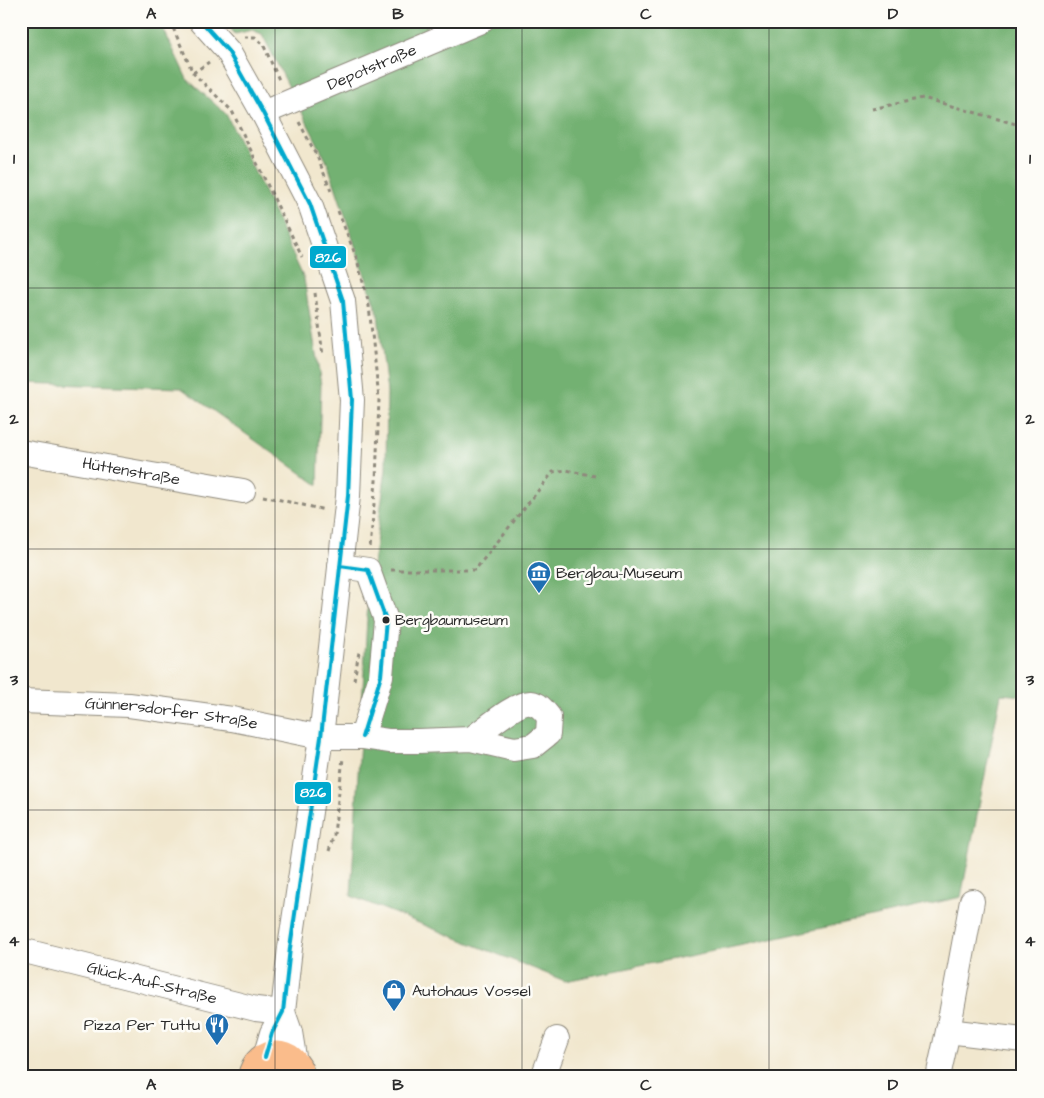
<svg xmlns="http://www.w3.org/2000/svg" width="1044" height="1098" font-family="'Architects Daughter',sans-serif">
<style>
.forest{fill:#73b172;stroke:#4f6e4e}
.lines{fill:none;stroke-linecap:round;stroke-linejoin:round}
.minor-casing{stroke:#8e897c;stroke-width:26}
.major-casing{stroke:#8e897c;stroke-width:30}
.path{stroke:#8e897c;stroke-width:3;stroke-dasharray:4 4;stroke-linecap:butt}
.minor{stroke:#fff;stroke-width:24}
.major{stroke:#fabc8b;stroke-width:28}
.bus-1-casing{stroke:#fdfcf7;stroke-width:8}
.bus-1{stroke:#00a9ce;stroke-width:4}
.grid{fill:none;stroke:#2b2b2b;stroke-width:1;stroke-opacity:0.55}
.bus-dot{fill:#2b2b2b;stroke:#fdfcf7;stroke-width:2}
.labels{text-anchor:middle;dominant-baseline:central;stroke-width:5;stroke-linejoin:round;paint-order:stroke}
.bus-label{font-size:15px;fill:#2b2b2b;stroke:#fdfcf7;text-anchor:start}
.street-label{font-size:16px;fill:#2b2b2b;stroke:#fdfcf7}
.poi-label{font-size:16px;fill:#2b2b2b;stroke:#fdfcf7;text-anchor:start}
.line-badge{stroke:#fdfcf7;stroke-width:2}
.badge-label{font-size:14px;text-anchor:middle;font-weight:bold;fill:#fff}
.neatline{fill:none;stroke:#2b2b2b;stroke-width:2}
.grid-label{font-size:16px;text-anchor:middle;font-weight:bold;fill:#2b2b2b}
</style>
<rect width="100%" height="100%" fill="#fdfcf7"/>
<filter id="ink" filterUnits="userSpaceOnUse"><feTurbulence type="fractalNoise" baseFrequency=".02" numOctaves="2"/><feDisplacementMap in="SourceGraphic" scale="10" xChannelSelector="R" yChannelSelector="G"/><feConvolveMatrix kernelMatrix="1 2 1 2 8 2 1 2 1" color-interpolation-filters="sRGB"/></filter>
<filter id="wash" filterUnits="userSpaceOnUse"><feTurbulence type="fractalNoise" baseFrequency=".0096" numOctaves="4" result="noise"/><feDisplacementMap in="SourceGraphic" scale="20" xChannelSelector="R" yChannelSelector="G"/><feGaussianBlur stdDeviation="1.12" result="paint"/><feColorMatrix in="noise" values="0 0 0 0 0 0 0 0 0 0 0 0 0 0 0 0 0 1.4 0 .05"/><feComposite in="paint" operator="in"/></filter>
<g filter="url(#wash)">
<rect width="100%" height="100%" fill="#f1e7ce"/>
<path class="forest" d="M21,21H154L164,30L187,79L226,114L265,193L304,279L321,385L318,485L181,388L21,383Z
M224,21H1023V696L1001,694L961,897L768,940L565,981L351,896L368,602L386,469L387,392L378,314L327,162L262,34L252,30L235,34Z"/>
</g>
<g filter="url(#ink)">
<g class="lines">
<g class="minor-casing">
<g id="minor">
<path d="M201,21L228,51L263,113L310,204L343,301L352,400L348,496L321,737L290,948L283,1012L272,1033L265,1057"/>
<path id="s1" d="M263,113L481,21"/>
<path id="s2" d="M21,452L243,491"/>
<path d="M340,566L368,570L386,620L381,676L362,737"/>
<path id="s3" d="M21,701L129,705L232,719L321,737H362L389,741H418L471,739L514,749L533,746L548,734L549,717C544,711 540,704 531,703C517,701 484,730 471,739"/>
<path id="s4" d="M21,950L256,1009L283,1012"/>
<path d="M283,1012L290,1032L295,1063"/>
<path d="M948,1031L1023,1040"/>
<path d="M543,1077L557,1039"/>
<path d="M938,1077L948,1031L972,901"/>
</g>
</g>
<g class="major-casing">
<path id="major" d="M252,1077C258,1047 294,1047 301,1077"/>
</g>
<path class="path" d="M170,21L193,73L232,111L302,257
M244,37H255L263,44L280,82
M193,73L209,62
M872,109L923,98L1023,126
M299,122L317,156L331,191
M338,211L357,259L365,290
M315,293L323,356
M367,296L369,306L379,399L376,481L370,549
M263,496L325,510
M391,570H475L553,472L566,470L595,476
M354,680L359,652
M329,851L334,834L343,758"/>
<use href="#minor" class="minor"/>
<use href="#major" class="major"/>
<g class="bus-1-casing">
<path id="bus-1" d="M201,21L228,51L263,113L310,204L343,301L352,400L348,496L321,737L290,948L283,1012L272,1033L265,1057
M340,566L368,570L386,620L381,676L362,737"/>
</g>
<use href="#bus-1" class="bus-1"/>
</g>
</g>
<path class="grid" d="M275,21V1077M522,21V1077M769,21V1077M21,288H1023M21,549H1023M21,810H1023"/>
<defs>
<g id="museum-pin" transform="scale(1.25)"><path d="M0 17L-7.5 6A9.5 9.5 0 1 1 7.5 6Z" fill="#1f6fb2" stroke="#fdfcf7"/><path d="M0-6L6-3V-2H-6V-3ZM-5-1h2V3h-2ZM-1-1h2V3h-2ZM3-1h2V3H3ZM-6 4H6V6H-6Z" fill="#fff"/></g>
<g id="shop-pin" transform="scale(1.25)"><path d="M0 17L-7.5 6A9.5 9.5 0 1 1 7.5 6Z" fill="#1f6fb2" stroke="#fdfcf7"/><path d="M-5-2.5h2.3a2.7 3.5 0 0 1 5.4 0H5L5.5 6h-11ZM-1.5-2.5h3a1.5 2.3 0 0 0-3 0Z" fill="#fff"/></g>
<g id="restaurant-pin" transform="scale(1.25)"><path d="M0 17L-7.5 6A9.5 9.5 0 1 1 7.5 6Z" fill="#1f6fb2" stroke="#fdfcf7"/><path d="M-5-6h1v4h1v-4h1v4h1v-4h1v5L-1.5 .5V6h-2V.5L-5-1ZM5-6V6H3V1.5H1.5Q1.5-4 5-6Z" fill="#fff"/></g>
</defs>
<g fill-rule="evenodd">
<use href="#museum-pin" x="539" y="573"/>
<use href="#shop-pin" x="394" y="991"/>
<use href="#restaurant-pin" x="217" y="1025"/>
</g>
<circle class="bus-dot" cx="386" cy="620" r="4.5"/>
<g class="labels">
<g class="bus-label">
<text x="395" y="620">Bergbaumuseum</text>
</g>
<g class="street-label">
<text stroke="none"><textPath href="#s1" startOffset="118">Depotstraße</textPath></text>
<text stroke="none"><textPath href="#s2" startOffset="112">Hüttenstraße</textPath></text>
<text stroke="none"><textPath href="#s3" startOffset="151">Günnersdorfer Straße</textPath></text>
<text stroke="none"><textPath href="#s4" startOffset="135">Glück-Auf-Straße</textPath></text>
</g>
<g class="poi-label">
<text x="556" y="573">Bergbau-Museum</text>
<text x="412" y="991">Autohaus Vossel</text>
<text x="200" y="1025" text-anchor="end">Pizza Per Tuttu</text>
</g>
</g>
<g class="line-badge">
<rect x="309" y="245" width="38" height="24" rx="5" fill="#00a9ce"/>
<rect x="294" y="781" width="38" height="24" rx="5" fill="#00a9ce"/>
</g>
<g class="badge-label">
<text x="328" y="262">826</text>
<text x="313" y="797">826</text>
</g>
<rect width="1044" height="1098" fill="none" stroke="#fdfcf7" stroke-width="55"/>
<rect x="28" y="28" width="988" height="1042" class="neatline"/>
<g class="grid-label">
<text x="151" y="19">A</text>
<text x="398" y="19">B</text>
<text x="646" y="19">C</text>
<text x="893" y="19">D</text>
<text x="14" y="164">1</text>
<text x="1030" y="164">1</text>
<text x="14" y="424">2</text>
<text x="1030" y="424">2</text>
<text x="14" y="685">3</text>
<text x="1030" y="685">3</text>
<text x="14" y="946">4</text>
<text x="1030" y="946">4</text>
<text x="151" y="1090">A</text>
<text x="398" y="1090">B</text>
<text x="646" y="1090">C</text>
<text x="893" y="1090">D</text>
</g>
</svg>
